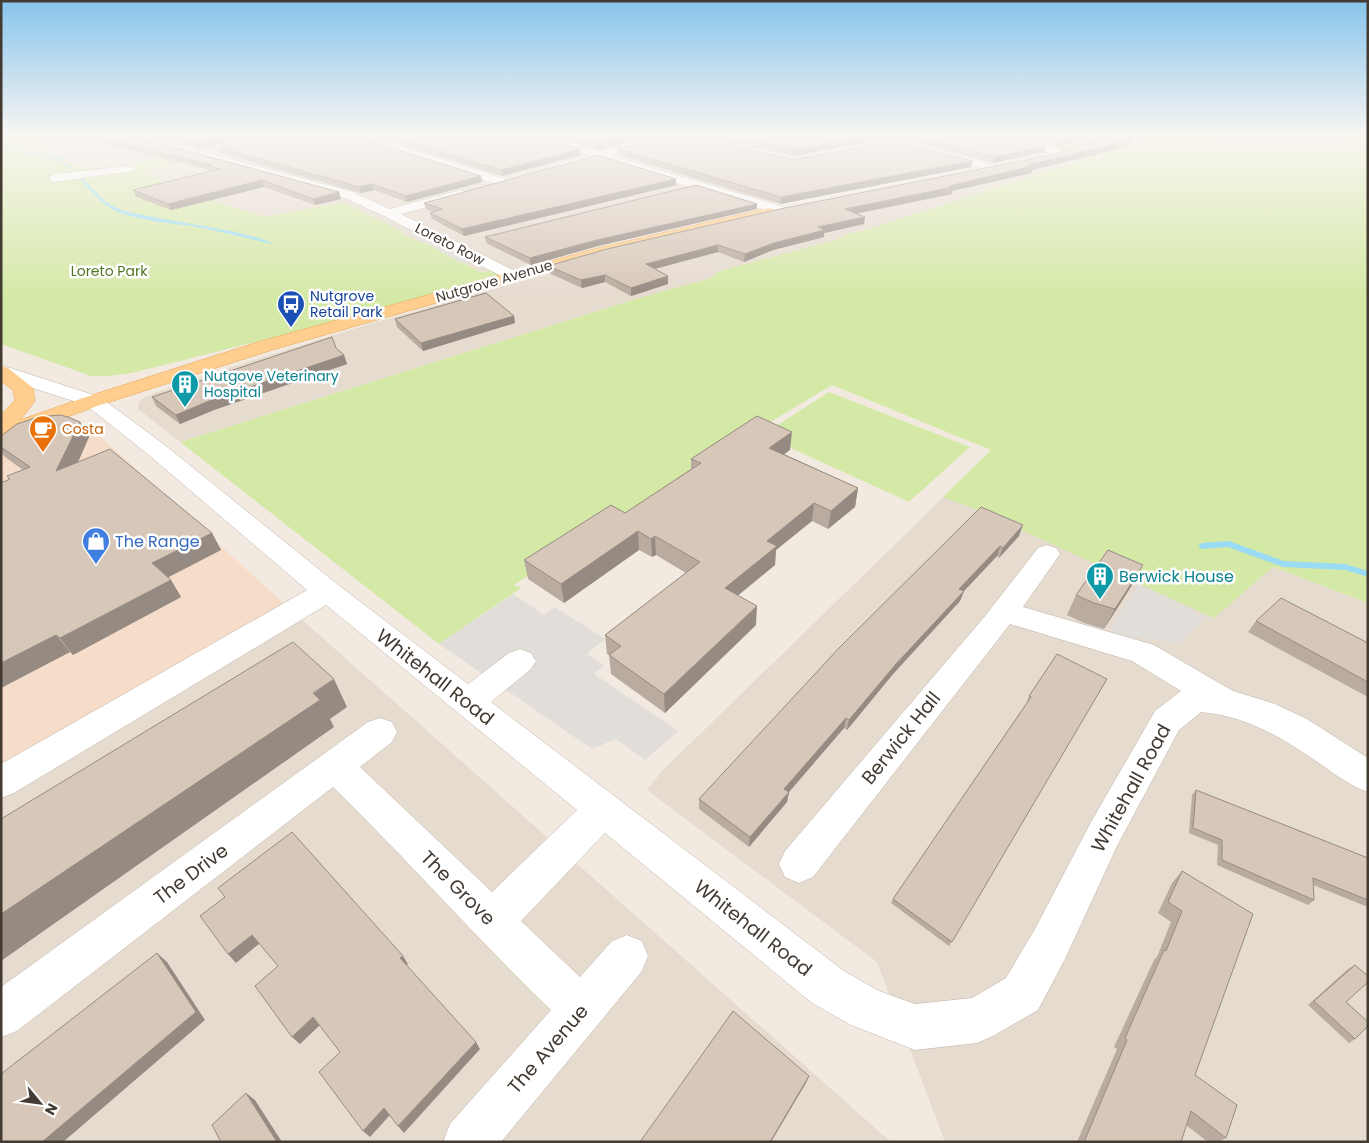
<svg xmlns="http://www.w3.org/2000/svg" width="1369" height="1143" font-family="Poppins,sans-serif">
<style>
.residential{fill:#e6dbcf}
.commercial{fill:#f6ddca}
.green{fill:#d5e9a7}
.parking{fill:#e1deda}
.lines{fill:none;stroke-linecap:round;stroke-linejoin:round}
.stream{fill:#99dcf3;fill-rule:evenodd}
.minor-casing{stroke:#c0b3a7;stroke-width:1}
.major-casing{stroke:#e9a758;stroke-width:1}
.minor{fill:#fff;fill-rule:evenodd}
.major{fill:#ffcd8d;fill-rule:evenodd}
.wall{fill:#b9ab9f}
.shaded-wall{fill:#968b82}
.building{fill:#d7c7b9;stroke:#968b82}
.labels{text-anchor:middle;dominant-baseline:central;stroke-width:5;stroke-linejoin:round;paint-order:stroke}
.far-street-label{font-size:14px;fill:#433a32;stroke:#fff}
.far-park-label{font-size:14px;fill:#507723;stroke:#fff}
.far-transit-label{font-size:14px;fill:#164399;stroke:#fff;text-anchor:start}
.far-culture-label{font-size:14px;fill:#0d838f;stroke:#fff;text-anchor:start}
.far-food-label{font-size:14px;fill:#c56008;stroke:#fff;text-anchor:start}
.shop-label{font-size:16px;fill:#366cbe;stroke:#fff;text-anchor:start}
.culture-label{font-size:16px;fill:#0d838f;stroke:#fff;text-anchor:start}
.near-street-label{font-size:19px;fill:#433a32;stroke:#fff}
</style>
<rect width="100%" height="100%" fill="#f2eae1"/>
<path class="residential" d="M37,135H609L615,136L561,148L629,169L725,144L866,135L941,150L930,151L973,165L785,203L765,200L567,250L503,273L502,280L490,271L481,272L437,248L401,234L343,202L265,217L217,202L197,192L170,185L143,171L196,158L179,153L122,166L86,168L36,148L53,139Z
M1120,147L820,245L686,286L636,299L180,442L138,409V403L144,397L193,379L363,326L518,282L681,239Z
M992,450L1273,567L1368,603V1142H945L877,962L647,790L662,771Z
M300,618L891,1142H1V797Z"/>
<path class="commercial" d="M80,424L91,428L300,618L1,797V446Z"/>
<path class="green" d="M1,135H37L54,140L37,148L86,168L122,166L179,153L198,158L143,171L170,185L197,192L217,202L265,217L343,202L403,232L401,234L437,248L480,272L490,271L500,275L502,280L132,373L109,376H91L1,344Z
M1158,135H1368V603L1273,567L1214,618L975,509L943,497L991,450L832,385L757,430L625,526L612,519L514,585L521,588L439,644L180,442L636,299L711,278L717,272L727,269L832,241L851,233L865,230Z
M829,392L970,447L909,502L762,435Z"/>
<path class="parking" d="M425,232L478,258L461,263L412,235Z
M1138,584L1207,617L1179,643L1114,635L1110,630Z
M513,594L544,615L555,607L605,639L587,654L604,665L594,674L678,731L645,760L616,739L592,749L439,644Z"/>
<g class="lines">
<path class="stream" d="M1222,136H1310L1338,140L1336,141L1310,138H1223Z
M1,147L58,157L73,169L103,199L111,205L124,211L147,216L231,231L259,238L272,243L270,244C244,237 219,231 192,226C168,223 141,221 118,212C92,201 81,172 57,160C47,155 14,151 1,149Z
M1229,541L1284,561L1345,564L1368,571V577L1345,570L1283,567L1228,547L1202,549L1198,546L1202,543Z"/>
<g class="minor-casing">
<path id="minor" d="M125,135H141L353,192L390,209L460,190L464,191L466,194L464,197L401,214L519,273L521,276L519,279H507L384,216L345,198L126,137Z
M347,135H362L506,179L508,182L502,186L498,185L348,137Z
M527,135H542L600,152L661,135H677L676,137L611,156L784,207L786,210L779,214L774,213L599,159L562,169L558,168L556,166L558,164L588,155L528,137Z
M1032,135H1042L1053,147L1066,150L1067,152L1062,155L1046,152Z
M1133,135H1147L1136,141H1128L1127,139Z
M891,139L998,166L1000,168L994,171L891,145L828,157L823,154L828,151Z
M743,142L747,143L748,145L747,147L727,153L722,150L723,148Z
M129,166L133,167L135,169L133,171L54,182L48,178L54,174Z
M1,365L100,397L166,446L337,584L468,684L509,653L520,649L531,653L536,661L531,669L491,702L844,971L879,991L915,1004L972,998L1006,978L1035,929L1091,822L1155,711L1181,691L1132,661L1010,624L813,877L799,883L785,877L779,864L785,851L986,615L1038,548L1047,545L1056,548L1060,554L1023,607L1154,645L1233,691L1275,704L1307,719L1368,758V792C1348,785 1332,772 1316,761C1280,736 1245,716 1201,712L1179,730L1117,846L1065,959L1038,1010L993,1036L977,1043L915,1050L851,1025L812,1003L605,833L521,921L580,977L612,941L627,935L642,941L648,956L642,971L501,1142H443L450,1124L551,1010C476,938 408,860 333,787L17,1031L1,1037V987L368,722L380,718L392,722L397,732L392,742L360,767L492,892L577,810L326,605L14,793L1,798V764L307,590L150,456L86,405L1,378Z"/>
</g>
<g class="major-casing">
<path id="major" d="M1102,135H1117L1116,137L1068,153H1060L1059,151L1060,149Z
M769,208L774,209L776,212L774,215L607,254L272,350L100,405L1,441V415L15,400L13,390L1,381V366L8,368L33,388L35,401L20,420L86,397L258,342L598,248Z"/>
</g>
<use href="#minor" class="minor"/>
<use href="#major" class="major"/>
</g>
<path class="wall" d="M66,135H129L339,192L341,199L315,205L264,187L171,210L136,197L133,190L210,172V170Z
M148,135H263L199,148Z
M368,135H532L580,149V155L502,176Z
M548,135H654L599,150Z
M670,135H926L925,136L928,138L936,140L1045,146L1043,152L994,163L891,137L794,156L735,143L731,146L794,160L971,167L780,204L618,155L617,149Z
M934,135H964L956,137Z
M1044,135H1096L1060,147L1054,145Z
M1128,136L1131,143L1114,150L1032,170L1031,173L952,191V194L856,213L865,217L864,224L824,233V237L773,250L744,262L718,252L655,269L668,284L631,296L605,282L582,288L549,273L548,266L1055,154Z
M218,147L481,176L482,182L407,202L374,190L361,193L220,153Z
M676,185L464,236L432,219L430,213L433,212L426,209L424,203Z
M757,204V209L598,246L531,265L486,243L485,237Z
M514,316L515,323L423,351L397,327L395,319Z
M336,348L344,355L347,364L214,410L180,424L156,406L152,397Z
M80,422L89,437L78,462L212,533L221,550L168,577L171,580L181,597L73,655L70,652L1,688V483L9,480L7,476L23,470L5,457L1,452V436Z
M790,450L784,454L858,488L855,507L828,529L812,521L776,550L775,565L738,595L756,625L665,713L611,674L609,655L607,654L605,635L686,573L656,555L652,557L639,550L564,603L528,579L524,560L625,513L691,469V459Z
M981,507L1019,536L999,558L997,556L964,591L960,601L893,674L847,730L844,728L789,792L787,802L749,847L699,809V799Z
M1132,585L1104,629L1084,623L1067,615L1076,595Z
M1256,621L1368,643V697L1248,632Z
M1107,679L949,946L891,903L893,899L1028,701H1027L1029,696Z
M1196,790L1368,858V907L1313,885L1314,900L1308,905L1217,865L1218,845L1189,833L1192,795Z
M1182,871L1195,1075L1226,1138L1218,1142H1208L1186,1125L1181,1142H1077L1117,1049L1114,1047L1154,960L1157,957L1171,922L1158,913L1172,883Z
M1355,965L1346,1002L1355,1039L1349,1043L1308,1005L1348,969Z"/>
<path class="shaded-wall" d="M234,135H263L199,148L197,142Z
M634,135H654L599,150V144Z
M875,135H892L891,137L794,156L795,150Z
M956,135H964L956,137Z
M1080,135H1096L1060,147L1061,141Z
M1133,137L1131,143L1114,150L1032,170L1031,173L952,191V194L845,216V209L949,186Z
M736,138L735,143L729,146V141Z
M1045,146L1043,152L994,163L995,157Z
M580,149V155L502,176L501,170Z
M973,161L971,167L780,204L781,197Z
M481,176L482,182L407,202L406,196Z
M676,179V185L464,236L462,229Z
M262,180L264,187L171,210L168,204Z
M372,184L374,190L361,193L359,187Z
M339,192L341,199L315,205L313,199Z
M757,204V209L598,246L531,265L530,258L597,240Z
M865,217L864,224L824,233V237L773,250L744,262L745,254L774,243L818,227Z
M718,245V252L646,271V264Z
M605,275V282L582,288L581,280Z
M668,276V284L631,296V288Z
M514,316L515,323L423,351L421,343Z
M344,355L347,364L214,410L180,424L176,415L209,401Z
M80,422L89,437L67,487L56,471Z
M792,432L790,450L768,466L769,448Z
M858,488L855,507L828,529L831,511Z
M814,503L812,521L776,550L775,565L724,607L725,588L767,541Z
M1023,525L1019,536L999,558L1003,548Z
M638,531L639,550L564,603L561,584Z
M212,533L221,550L163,580L152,563Z
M655,536L656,555L652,557L651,539Z
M1000,546L997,556L964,591L960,601L893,674L847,730L849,720L959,589Z
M1143,565L1132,585L1104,629L1115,609Z
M171,580L181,597L73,655L60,638Z
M757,606L756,625L665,713L664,694Z
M56,635L70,652L1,688V663Z
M334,679L347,707L330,719L334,727L1,961V914Z
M846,718L844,728L783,799L784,789Z
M789,792L787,802L749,847L750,837Z
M252,935L260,943L236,963L228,954Z
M157,953L167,962L205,1020L63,1142H42Z
M403,956L408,964L405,966L400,958Z
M313,1017L320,1025L300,1044L292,1037Z
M476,1042L480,1049L404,1133L398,1126Z
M809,1076L806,1083L771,1142H770Z
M246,1093L255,1100L282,1142H277Z
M384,1108L390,1115L370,1137L363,1131Z"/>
<path class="building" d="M86,135H129L339,192L313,199L262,180L168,204L133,190L220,169L208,166L212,165Z
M167,135H234L197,142Z
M282,135H351L481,176L406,196L372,184L359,187L218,147Z
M385,135H532L580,149L501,170Z
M566,135H634L599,144Z
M670,135H875L795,150L736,138L729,141L731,146L794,160L892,141L973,161L781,197L617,149Z
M906,135H924L928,138L936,140H954L980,135H1036L1045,146L995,157Z
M1051,135H1080L1061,141L1056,140Z
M1113,135H1128V136L1133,137L1116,144L1028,165L1033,166L949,186L953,187L845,209L865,217L818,227L825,230L774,243L745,254L718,245L646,264L668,276L631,288L605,275L581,280L548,266L607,249L780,209L1055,154Z
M598,155L676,179L462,229L430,213L442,209L424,203Z
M696,185L757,204L597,240L530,258L485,237Z
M486,293L514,316L421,343L395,319Z
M332,337L336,348L344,355L209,401L176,415L152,397Z
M60,415L68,417L80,422L56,471L110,449L212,533L152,563L171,580L60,638L56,635L1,663V483L10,479L7,476L30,467L1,447V436L17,424L38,417Z
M757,416L792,432L769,448L858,488L831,511L814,503L767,541L777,546L725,588L757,606L664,694L609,655L621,646L605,635L700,562L655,536L651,539L638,531L561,584L524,560L611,505L625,513L701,463L691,459Z
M981,507L1023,525L1003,548L1000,546L959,589L964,591L896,664L849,720L846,718L784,789L789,792L750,837L699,799L839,648Z
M1108,550L1143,565L1115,609L1094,603L1076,595Z
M1281,598L1368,643V682L1256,621Z
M293,642L334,679L313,693L320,700L1,914V819Z
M1057,654L1107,679L952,942L893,899L1031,697L1029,696Z
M1196,790L1368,858V900L1313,878L1314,900L1222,860V840L1193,828Z
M292,832L403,956L400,958L476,1042L398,1126L384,1108L363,1131L319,1072L340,1052L313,1017L292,1037L255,986L278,966L252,935L228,954L200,916L225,897L218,888Z
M1182,871L1253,914L1195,1075L1237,1105L1226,1138L1191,1111L1181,1142H1084L1127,1040L1125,1038L1164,950L1166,951L1182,911L1168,902Z
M157,953L196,1012L42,1142H1V1074Z
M1355,965L1368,976V982L1346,1002L1368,1022V1026L1355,1039L1314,1001Z
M733,1011L809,1076L770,1142H640Z
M246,1093L277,1142H221L212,1125Z"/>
<linearGradient id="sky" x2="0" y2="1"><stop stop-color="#88c4ec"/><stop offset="0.46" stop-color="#f9f6f2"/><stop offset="1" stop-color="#f9f6f2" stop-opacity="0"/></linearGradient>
<rect width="1369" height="295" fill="url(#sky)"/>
<defs>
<g id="bus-pin" transform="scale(1.4375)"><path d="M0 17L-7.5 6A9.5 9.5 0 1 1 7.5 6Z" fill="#1a4fb4" stroke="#fff"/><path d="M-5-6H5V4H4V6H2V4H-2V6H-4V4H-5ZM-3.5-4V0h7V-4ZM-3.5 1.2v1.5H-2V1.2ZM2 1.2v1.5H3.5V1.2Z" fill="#fff"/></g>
<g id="building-pin" transform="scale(1.4375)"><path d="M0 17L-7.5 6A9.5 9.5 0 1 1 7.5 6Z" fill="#0f9aa8" stroke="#fff"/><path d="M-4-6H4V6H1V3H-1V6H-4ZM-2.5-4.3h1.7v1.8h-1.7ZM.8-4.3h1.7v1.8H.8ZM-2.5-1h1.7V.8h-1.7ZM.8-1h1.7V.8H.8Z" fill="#fff"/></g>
<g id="cafe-pin" transform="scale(1.4375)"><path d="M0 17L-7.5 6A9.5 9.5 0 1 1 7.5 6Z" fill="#e8710a" stroke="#fff"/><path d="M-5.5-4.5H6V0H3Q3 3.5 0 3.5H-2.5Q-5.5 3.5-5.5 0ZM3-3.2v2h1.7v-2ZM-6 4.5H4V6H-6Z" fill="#fff"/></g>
<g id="shop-pin" transform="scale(1.4375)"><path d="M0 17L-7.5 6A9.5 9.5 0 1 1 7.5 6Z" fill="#3f7fe0" stroke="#fff"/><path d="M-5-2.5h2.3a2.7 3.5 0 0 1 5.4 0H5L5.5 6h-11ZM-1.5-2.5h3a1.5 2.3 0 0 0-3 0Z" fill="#fff"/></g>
</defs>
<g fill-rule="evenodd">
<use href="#bus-pin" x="291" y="304"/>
<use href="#building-pin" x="185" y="384"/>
<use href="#cafe-pin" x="43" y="429"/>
<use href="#shop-pin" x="96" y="541"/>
<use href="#building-pin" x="1100" y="576"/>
</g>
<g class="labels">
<g class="far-street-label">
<text transform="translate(450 244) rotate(27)">Loreto Row</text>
<text transform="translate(494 281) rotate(-16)">Nutgrove Avenue</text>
</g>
<g class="far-park-label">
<text x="109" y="271">Loreto Park</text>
</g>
<g class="far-transit-label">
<text x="310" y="296">Nutgrove<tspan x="310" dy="16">Retail Park</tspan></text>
</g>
<g class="far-culture-label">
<text x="204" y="376">Nutgove Veterinary<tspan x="204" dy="16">Hospital</tspan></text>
</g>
<g class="far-food-label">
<text x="62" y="429">Costa</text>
</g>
<g class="shop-label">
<text x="115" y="541">The Range</text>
</g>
<g class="culture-label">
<text x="1119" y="576">Berwick House</text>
</g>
<g class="near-street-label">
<text transform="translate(435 677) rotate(38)">Whitehall Road</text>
<text transform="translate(901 738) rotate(-51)">Berwick Hall</text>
<text transform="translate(1131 788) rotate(-61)">Whitehall Road</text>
<text transform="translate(191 874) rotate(-37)">The Drive</text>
<text transform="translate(458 888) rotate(45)">The Grove</text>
<text transform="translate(753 928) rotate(38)">Whitehall Road</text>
<text transform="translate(548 1049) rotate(-49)">The Avenue</text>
</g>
</g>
<rect width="1369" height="1143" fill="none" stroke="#433a32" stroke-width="5"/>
<g transform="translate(40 1103) rotate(119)" stroke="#ffffff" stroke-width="4" paint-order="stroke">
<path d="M0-4L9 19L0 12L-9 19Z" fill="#433a32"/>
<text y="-8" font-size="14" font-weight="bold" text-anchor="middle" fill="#433a32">N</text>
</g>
</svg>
